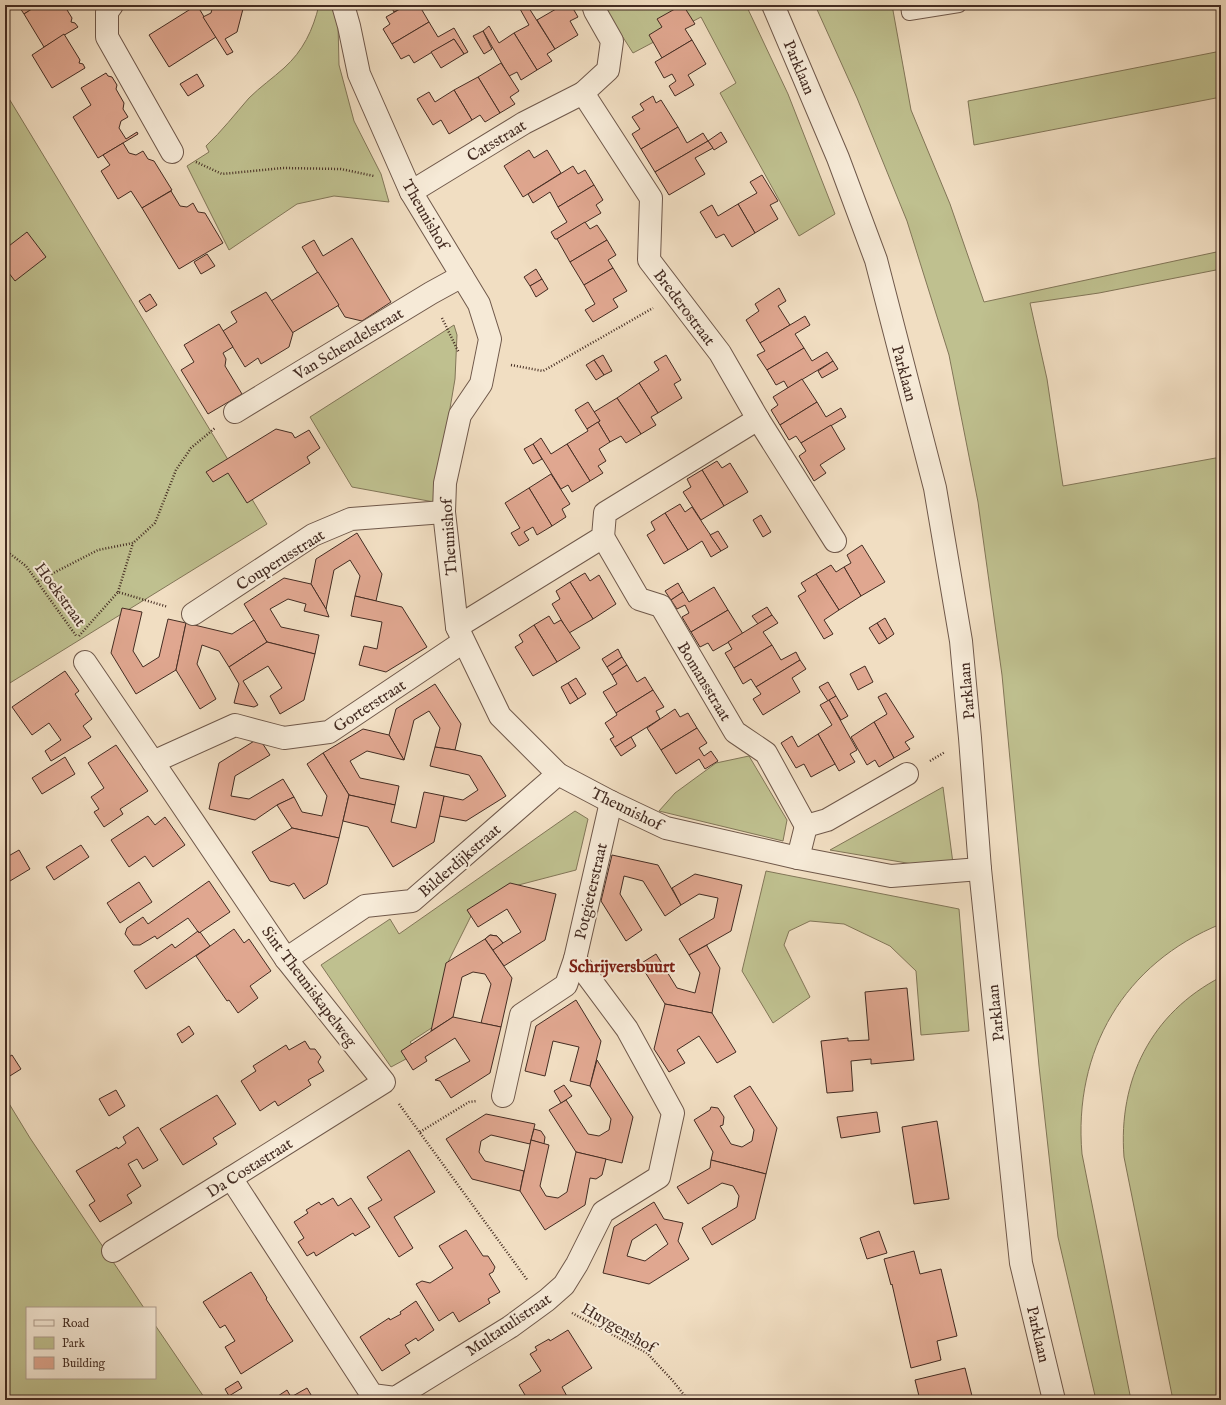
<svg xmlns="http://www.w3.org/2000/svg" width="1226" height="1405" font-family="'IM FELL English',serif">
<rect width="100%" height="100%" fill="#f1dec2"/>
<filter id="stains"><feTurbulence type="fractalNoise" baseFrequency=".005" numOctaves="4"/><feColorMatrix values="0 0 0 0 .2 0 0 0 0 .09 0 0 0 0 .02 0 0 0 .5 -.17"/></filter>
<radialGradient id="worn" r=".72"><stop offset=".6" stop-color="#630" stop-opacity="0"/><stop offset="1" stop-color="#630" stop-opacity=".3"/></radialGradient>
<g fill="#bfc08f" stroke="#827658">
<path d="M319,5h12l7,19 1,41 15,56 27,53 8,28 -55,-6 -37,8 -68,46 -42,-84 22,-14 -3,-6c16,-15 29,-32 43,-48 11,-11 24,-20 35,-30 19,-17 29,-38 35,-63z"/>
<path d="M611,5h135l42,89 47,120 -36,22 -79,-143 16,-10 -35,-66 -68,36 -28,-44z"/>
<path d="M815,5h77l19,105 39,94 34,98 237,-51v18l-122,24 -69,10 17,76 16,107 158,-29v467c-97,39 -148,127 -139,230l49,246h-35l-38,-163 -19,-171 -37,-391 -24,-173 -29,-147 -42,-134 -50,-123z"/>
<path d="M1221,51v46l-247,48 -6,-44z"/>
<path d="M5,92l262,432 -262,162z"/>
<path d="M454,325l3,10 -2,44 -21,123 -82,-15 -42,-70z"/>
<path d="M749,756l38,64 -4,21 -124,-30 16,-18 41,-30z"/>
<path d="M943,787l11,84 -124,-21z"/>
<path d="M575,811l13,8 -12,51 -69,18 -34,24 -24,48 -16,67 -23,15 9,10 -28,15 -70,-102 69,-46 9,15z"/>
<path d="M766,871l193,38 10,122 -48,4 -5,-64 -26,-25 -46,-22 -34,-3 -21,10 -5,14 26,52 -37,26 -31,-52z"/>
<path d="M1221,977v423h-48l-49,-243c-6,-77 27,-144 97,-180z"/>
<path d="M5,1097l25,41 114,170h-117v70h128v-53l51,75h-201z"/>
</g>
<g fill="#e0a790" stroke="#442c22" fill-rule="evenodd">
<path d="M18,5h20l-14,9z"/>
<path d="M38,5h26l8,13 -1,4 4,1 3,4 -34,20 -20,-33z"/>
<path d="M197,5l19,32 -47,30 -20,-32z"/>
<path d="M213,5h31l-7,27 -12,7 8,13 -6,3 -24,-38 8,-4z"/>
<path d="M390,5h17l-13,7z"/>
<path d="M407,5h12l10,17 -37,22 -9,-15 7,-5 -4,-7z"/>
<path d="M527,5l28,44 -8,5 5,7 -15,9 -23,-37 15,-8 -9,-16z"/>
<path d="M554,5h17l7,12 -8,4 8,14 -23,14 -18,-29 19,-11z"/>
<path d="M682,5h1l12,19 -10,5 7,11 -30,18 -13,-23 13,-8 -5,-8z"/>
<path d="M429,22l9,15 16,-9 14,24 -4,2 -10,-15 -40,24 -5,-8 -8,4 -9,-15z"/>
<path d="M489,26l10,17 15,-10 23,37 -16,10 -4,-8 -8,4 -26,-45z"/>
<path d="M483,31l9,18 -8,5 -11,-18z"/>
<path d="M64,34l16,26 -1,3 4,1 2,4 -33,20 -20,-33z"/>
<path d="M454,39l10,15 -23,14 -10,-16z"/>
<path d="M692,40l14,24 -18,11 6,10 -19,11 -6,-10 7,-5 -4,-7 -8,4 -9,-16z"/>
<path d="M501,63l18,28 -9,6 5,7 -15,9 -22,-36z"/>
<path d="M106,73l2,3 4,1 5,8 -1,4 8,14 -1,6 5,8 -7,4 -2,7 7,11 11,-7 1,2 -40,24 -25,-41 18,-12 -10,-17z"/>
<path d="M197,74l7,12 -16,10 -8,-12z"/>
<path d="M478,77l22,36 -15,9 -5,-7 -8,5 -18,-30z"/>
<path d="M454,90l18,30 -23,14 -8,-14 -8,5 -16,-26 12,-7 6,10z"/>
<path d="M653,96l3,7 5,-3 17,27 -37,22 -9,-15 8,-5 -8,-12 12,-7 -4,-6z"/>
<path d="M678,127l9,16 16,-10 5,8 -53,31 -14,-23z"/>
<path d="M721,132l6,10 -13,8 -6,-9z"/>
<path d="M708,141l5,7 -18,10 10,16 -36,21 -14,-23z"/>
<path d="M123,143l6,10 7,2 7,-4 5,8 6,2 18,29 -30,18 -11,-17 -13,8 -17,-28 9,-6 -7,-10z"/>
<path d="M529,150l5,8 13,-8 14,23 -38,24 -19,-31z"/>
<path d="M573,166l5,8 7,-4 9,15 -36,22 -8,-15 -17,11 -5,-9z"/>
<path d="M762,175l16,26 -8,4 8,14 -23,14 -17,-29 19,-11 -7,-11z"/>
<path d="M594,185l9,15 -7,5 5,8 -44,26h-2l-4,-7 16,-10 -9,-15z"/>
<path d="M171,191l9,15 7,1 6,-4 5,9 7,1 18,30 -44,26 -37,-61z"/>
<path d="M738,204l17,29 -23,14 -8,-13 -8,4 -16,-26 12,-7 6,11z"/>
<path d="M585,222l5,7 7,-4 10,15 -37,22 -13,-23z"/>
<path d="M27,232l19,25 -31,24 -10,-13v-19z"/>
<path d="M352,238l39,64 -29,19 -17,-4 -43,-70 12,-7 9,16z"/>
<path d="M607,240l9,15 -8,5 5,8 -29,17 -14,-23z"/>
<path d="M207,254l8,12 -14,8 -7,-12z"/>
<path d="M613,268l14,23 -14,8 5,8 -25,15 -8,-12 10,-6 -11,-19z"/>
<path d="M536,269l6,10 -12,7 -6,-9z"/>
<path d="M318,272l21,33 -47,28 -21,-32z"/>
<path d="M542,279l6,10 -12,8 -6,-11z"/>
<path d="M779,288l7,13 -8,5 12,19 -30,18 -14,-23 13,-9 -4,-7z"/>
<path d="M266,292l27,41 -4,14 -28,17 -3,-6 -13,9 -22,-36 14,-9 -6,-10z"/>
<path d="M150,294l7,11 -11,7 -7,-11z"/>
<path d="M805,316l5,9 -15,9 9,14 -37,22 -10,-15 8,-4 -5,-8z"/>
<path d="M219,324l14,23 -10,6 3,6 -1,7 17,28 -34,20 -27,-44 13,-8 -10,-17z"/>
<path d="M804,348l8,13 15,-9 6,9 -45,27 -4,-7 -8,4 -9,-15z"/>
<path d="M603,355l9,16 -8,4 -10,-15z"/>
<path d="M666,355l15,25 -7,4 8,14 -24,15 -19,-30 20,-13 -5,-8z"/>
<path d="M594,360l10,15 -8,5 -10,-15z"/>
<path d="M833,361l5,8 -16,9 -4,-7z"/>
<path d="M802,379l15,23 -37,23 -9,-15 7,-5 -5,-8z"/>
<path d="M639,383l19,30 -7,4 5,8 -15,9 -24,-36z"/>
<path d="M617,398l24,36 -15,9 -5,-7 -11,6 -12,-20 2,-1 -6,-9z"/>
<path d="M588,402l12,19 -13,8 -12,-19z"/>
<path d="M817,402l9,15 15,-9 5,9 -45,26 -5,-7 -7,4 -9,-15z"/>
<path d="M598,422l12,20 -11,7 7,12 -8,5 5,7 -13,8 -23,-37 21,-13 -1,-2z"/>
<path d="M831,425l14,24 -25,16 6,8 -12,8 -15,-25 7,-5 -5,-8z"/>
<path d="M276,429l16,4 3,5 14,-8 11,18 -13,9 3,6 -63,40 -19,-30 -15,9 -7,-10z"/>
<path d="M541,438l10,16 16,-10 23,37 -18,11 -4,-7 -7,4 -28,-45z"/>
<path d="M533,444l9,15 -9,5 -9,-15z"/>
<path d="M717,461l5,7 8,-5 18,29 -24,14 -22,-36z"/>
<path d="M702,470l22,36 -23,14 -18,-28 8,-5 -4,-8z"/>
<path d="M551,474l19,30 -8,5 4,8 -14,9 -23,-38z"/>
<path d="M529,488l23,38 -15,9 -4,-8 -9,5 5,8 -10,6 -8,-13 9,-5 -15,-25z"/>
<path d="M680,504l5,8 7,-5 29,44 -10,6 -9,-16 -14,9 -23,-37z"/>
<path d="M665,513l23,37 -24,14 -17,-29 8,-5 -4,-8z"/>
<path d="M761,515l10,17 -8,5 -10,-17z"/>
<path d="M718,531l10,16 -7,4 -11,-16z"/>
<path d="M357,533l25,41 -6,27 -21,-5 5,-20 -10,-16 -16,10 -8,39 -15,-25 5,-25z"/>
<path d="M862,545l23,37 -24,14 -17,-29 7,-4 -4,-8z"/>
<path d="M831,565l5,7 8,-5 17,29 -22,14 -23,-36z"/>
<path d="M585,573l5,8 9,-6 17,29 -23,15 -23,-37z"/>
<path d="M816,574l23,36 -15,10 9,14 -9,5 -26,-43 8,-5 -5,-8z"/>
<path d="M284,578l27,6 15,25 3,8 -25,-6 2,-7 -18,-5 -18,10 11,18 38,8 -4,19 -48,-12 -23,-38z"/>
<path d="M570,582l23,37 -24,14 -17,-29 8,-5 -4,-8z"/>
<path d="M678,583l5,9 -12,8 -6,-9z"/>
<path d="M714,587l14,23 -37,22 -9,-15 7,-4 -4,-8 -8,4 -6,-9 12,-8 6,10z"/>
<path d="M355,596l47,11 25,40 -41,25 -27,-7 5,-19 13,3 5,-27 -31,-6z"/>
<path d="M767,607l5,8 -14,9 -6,-8z"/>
<path d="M122,608l20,4 -9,39 10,16 16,-10 9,-38 18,4 -10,47 -40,24 -25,-41z"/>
<path d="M728,610l15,24 -30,17 -5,-8 -8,4 -9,-15z"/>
<path d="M772,615l6,8 -15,9 9,13 -38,23 -9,-15 7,-4 -4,-7z"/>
<path d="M549,616l5,8 7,-4 19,28 -23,14 -23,-37z"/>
<path d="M885,618l9,16 -7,5 -10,-16z"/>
<path d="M254,620l13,22 -38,25 -10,-16 -17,-6 -5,19 19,35 -16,10 -24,-39 10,-47 46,11z"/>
<path d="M877,623l10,16 -8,5 -10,-16z"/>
<path d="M534,625l23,37 -24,14 -18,-29 8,-5 -4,-7z"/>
<path d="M267,642l48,12 -11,46 -24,14 -10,-18 12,-8 -14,-22 -25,15 15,24 -4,2 -20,-4 5,-19 -10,-17z"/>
<path d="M772,645l9,15 15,-8 4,8 -44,27 -5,-8 -8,5 -9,-16z"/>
<path d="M618,649l4,8 -15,10 -5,-8z"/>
<path d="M622,657l5,8 -15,10 -5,-8z"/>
<path d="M800,660l6,9 -14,9 8,14 -37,23 -10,-16 8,-5 -5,-7z"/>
<path d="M627,665l10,17 8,-5 8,13 -37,23 -13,-21 14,-8 -5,-9z"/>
<path d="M865,666l8,16 -15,8 -8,-16z"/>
<path d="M65,671l14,20 -4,3 17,25 -9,7 8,11 -40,24 -6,-10 16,-11 -12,-17 -17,12 -20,-28z"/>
<path d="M576,678l10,16 -8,5 -10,-16z"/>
<path d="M828,682l8,14 -8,5 -9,-14z"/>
<path d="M568,683l10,16 -8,5 -9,-17z"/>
<path d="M435,684l26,40 -6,26 -20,-3 5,-19 -11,-17 -15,9 -10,40 -15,-25 7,-26z"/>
<path d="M653,690l11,17 -8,4 4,8 -45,28 -5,-8 4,-2 -9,-14 12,-8 -1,-2z"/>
<path d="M886,693l28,44 -9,5 5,7 -16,9 -20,-36 13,-8 -9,-17z"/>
<path d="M836,696l12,20 -7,4 -12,-20z"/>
<path d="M829,700l28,50 -7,4 5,8 -16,9 -21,-37 14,-9 -12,-20z"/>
<path d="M675,709l5,8 8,-4 9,15 -36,22 -14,-22z"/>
<path d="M874,722l20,36 -15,9 -4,-7 -8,5 -16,-28z"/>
<path d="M697,728l10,15 -8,5 5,8 7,-5 7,10 -13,8 -6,-10 -23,15 -15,-24z"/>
<path d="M363,729l26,6 15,25 -37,-9 -17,10 10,17 39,8 -4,19 -46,-10 -26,-42z"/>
<path d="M818,734l17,30 -24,13 -7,-13 -8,4 -15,-25 11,-7 6,11z"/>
<path d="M631,737l5,9 -15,10 -6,-9z"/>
<path d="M259,738l11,17 -35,21 -4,20 18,3 34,-20 11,18 -17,8 -22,15 -46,-11 10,-46z"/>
<path d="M116,745l32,46 -28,18 3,5 -19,13 -10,-15 5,-3 -8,-12 13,-9 -16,-25z"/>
<path d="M435,747l20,3 26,6 25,40 -40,25 -27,-5 5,-20 19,4 15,-10 -9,-15 -39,-9z"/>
<path d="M323,753l26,42 -10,43 -47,-10 -15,-23 17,-8 8,15 20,4 5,-20 -20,-32z"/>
<path d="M65,757l10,17 -33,20 -10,-16z"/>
<path d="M424,792l20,4 -10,46 -41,25 -25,-40 -25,-6 6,-26 46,10 -4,17 25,6z"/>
<path d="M148,816l7,9 10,-8 20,28 -32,22 -8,-11 -16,11 -18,-27z"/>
<path d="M292,828l47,10 -12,46 -23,15 -10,-16 -5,3 -19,-5 -18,-29z"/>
<path d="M81,845l8,12 -35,23 -8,-13z"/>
<path d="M19,850l11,19 -25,15v-26z"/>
<path d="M612,855l46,10 23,40 -16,11 -22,-35 -19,-5 -4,18 22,36 -16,11 -25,-40z"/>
<path d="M695,874l47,11 -11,46 -42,24 -10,-16 35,-21 4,-20 -19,-4 -18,11 -9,-17z"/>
<path d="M209,881l21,31 -31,21 -11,-15 -31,21 -2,-3 -15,9h-7l-8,-11 2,-6 16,-11 5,7z"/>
<path d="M139,882l13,20 -32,21 -13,-20z"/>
<path d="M510,883l46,11 -11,46 -41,26 -19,-27 5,-4 7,1 6,7 18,-11 -14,-23 -29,18 -11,-17z"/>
<path d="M234,929l10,14 5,-4 22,32 -21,15 8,12 -20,15 -9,-13 -2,1 -31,-45z"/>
<path d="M198,931l1,2 1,-1 10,14 -64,43 -12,-18 38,-27 3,4z"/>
<path d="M490,935l7,1 6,7 -10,7 -8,-11z"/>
<path d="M485,939l27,39 -11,49 -20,-4 10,-39 -6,-10 -12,-2 -11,5 -9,40 -22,14 15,-68z"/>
<path d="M707,946l13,22 -8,45 -47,-9 -25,-40 16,-10 21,34 18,5 5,-20 -11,-18 18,-10z"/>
<path d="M907,988l7,72 -43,4v-5l-20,2 2,30 -26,2 -6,-52 27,-3v3l21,-1 -4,-48z"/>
<path d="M576,1000l25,41 -11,45 -20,-5 9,-34 -26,-6 -8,35 -20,-5 11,-45z"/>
<path d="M665,1004l47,9 24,39 -19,11 -18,-27 -22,14 8,13 -16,9 -15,-23z"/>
<path d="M453,1017l48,10 -11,46 -39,25 -11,-17 -5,-1 35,-19 -15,-23 -30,19 2,4 -14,9 -12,-19z"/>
<path d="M189,1026l5,8 -12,9 -5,-9z"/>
<path d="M305,1041l5,8h5l6,8 -3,5 6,9 -16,9 3,5 -33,21 -3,-5 -15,10 -19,-30 15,-10 -3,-5 33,-21 3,5z"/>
<path d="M12,1055l9,14 -16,10v-20z"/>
<path d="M597,1060l36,57 -11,46 -46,-11 -27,-42 17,-10 22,34 11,2 10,-6 2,-11 -21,-33z"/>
<path d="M564,1085l8,11 -11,7 -7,-12z"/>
<path d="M750,1086l27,42 -11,46 -55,-14 2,-8 -19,-32 16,-10 1,-3 7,1 6,9 -1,8 -3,1 11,18 11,3 10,-6 2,-11 -20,-34z"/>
<path d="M116,1090l9,16 -16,10 -10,-17z"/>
<path d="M217,1095l19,29 -23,14 4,6 -34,21 -23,-36z"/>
<path d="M877,1112l3,20 -39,6 -4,-21z"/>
<path d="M486,1114l49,10 -5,20 -39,-9 -10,6 -2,11 6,9 39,10 -4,20 -48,-12 -26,-40z"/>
<path d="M937,1121l12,78 -35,5 -12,-77z"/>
<path d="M138,1127l20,33 -15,9 -6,-10 -9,5 13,22 -14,9 5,8 -32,19 -11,-17 6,-4 -19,-30 41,-24 1,2 8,-6 -3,-6z"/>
<path d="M534,1129l7,2 4,6 -1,7 -13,-4z"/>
<path d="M531,1140l18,5 -9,41 6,10 12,2 9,-6 9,-40 30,7 -4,16 -6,4 -6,-1 -5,27 -40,25 -25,-39z"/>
<path d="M409,1150l26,42 -41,25 19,31 -14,9 -31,-49 14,-8 -15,-23z"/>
<path d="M711,1160l55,14 -11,45 -43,26 -10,-17 35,-21 2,-11 -6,-10 -11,-3 -34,21 -11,-17 33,-19z"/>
<path d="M333,1198l5,8 13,-8 19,29 -15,9 -2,-3 -37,23 -2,-4 -7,4 -9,-14 6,-4 -10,-16 14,-9 -2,-3 13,-8 2,3z"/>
<path d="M654,1202l10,17 19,4 -5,18 11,18 -40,25 -46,-11 11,-46zM656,1224l12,20 -23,17 -18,-5 5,-16z"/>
<path d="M466,1230l17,26h5l7,11 -2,5 -4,2 11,18 -12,7 2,4 -31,19 -6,-10 -14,9 -23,-37 6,-3 8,2 23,-15 -14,-22z"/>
<path d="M879,1231l8,22 -20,6 -7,-21z"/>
<path d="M914,1251l6,23 21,-5 16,67 -20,5 4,19 -30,8 -19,-84 -1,1 -7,-26z"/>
<path d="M251,1272l16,26 -1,1 27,42 -52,33 -16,-27 10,-6 -10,-16 -5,3 -17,-26z"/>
<path d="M416,1301l18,29 -16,11 -2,-3 -11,7 5,8 -28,18 -22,-34 29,-19 1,2 11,-6 -1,-2z"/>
<path d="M568,1330l24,38 -30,19 7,13h-41l-9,-15 22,-14 -11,-17 7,-4 -2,-3 14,-8 1,2z"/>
<path d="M965,1368l8,32h-53l-5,-20z"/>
<path d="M238,1381l4,7 -13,8 -4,-7z"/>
<path d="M307,1388l7,12h-38l-1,-2 12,-8 4,7z"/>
</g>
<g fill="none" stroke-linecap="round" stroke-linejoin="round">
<g stroke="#6f584a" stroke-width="16">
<path id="service" d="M908,5l1,8 50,-8"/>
</g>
<g stroke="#6f584a" stroke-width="24">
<g id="minor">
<path d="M112,5l-5,7v25l65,115"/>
<path d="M343,5l6,21 10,48 52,118 68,112 11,35 -9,45 -21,31 -15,68 -1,29 13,115 43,89 58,58 53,28 55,26 132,30 93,18 89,-7"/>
<path d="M593,5l2,6 17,30 -4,29 -25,23 68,105 -2,62 71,93 38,66 77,122"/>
<path d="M411,192l113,-69 59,-30"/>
<path d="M235,412l196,-119 31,-17"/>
<path d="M603,537l36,62 22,7 74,126 31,21 40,73"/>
<path d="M193,614l120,-79 38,-16 93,-7"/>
<path d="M457,627l146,-90 2,-24 153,-94"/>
<path d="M85,662l68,100 133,197 98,123 -153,96 -118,73"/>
<path d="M153,762l82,-37 49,13 45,-6 134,-90"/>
<path d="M798,858l8,-32 21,-6 80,-46"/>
<path d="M286,959l79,-53 47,-5 146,-127"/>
<path d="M503,1096l18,-81 45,-30 9,-26 36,-157"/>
<path d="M231,1178l141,217 23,3 115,-71 37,-27 17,-15 13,-21 26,-52 56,-35 14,-64 -46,-84 -52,-70"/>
</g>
</g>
<g stroke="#6f584a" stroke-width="24">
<path id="tertiary" d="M773,5l65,153 38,102 59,228 26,153 9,97 10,131 41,394 33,137"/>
</g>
<g stroke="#442c22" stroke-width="2.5" stroke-dasharray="1 2" stroke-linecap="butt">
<path d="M196,162l26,12 61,-6 58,1 33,7"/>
<path d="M442,318l17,35"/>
<path d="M511,365l32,6 110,-63"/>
<path d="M5,550l21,16 51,71"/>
<path d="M38,581l60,-31 35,-7 22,-20 21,-53 15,-22 24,-20"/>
<path d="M118,592l15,-49"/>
<path d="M79,636l39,-44 50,15"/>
<path d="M930,761l15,-9"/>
<path d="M399,1104l129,177"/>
<path d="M420,1132l49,-30 8,-1"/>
<path d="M572,1313l75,40 26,28 15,19"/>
</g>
<use href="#service" stroke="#f6ead7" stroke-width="14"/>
<use href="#minor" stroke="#f6ead7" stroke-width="22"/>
<use href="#tertiary" stroke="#f6ead7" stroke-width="22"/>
</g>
<g text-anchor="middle" stroke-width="4" stroke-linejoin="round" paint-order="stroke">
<g font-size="16" fill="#442c22" stroke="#f6ead7">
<text transform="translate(800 67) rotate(67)" y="6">Parklaan</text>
<text transform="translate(496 140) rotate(-31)" y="6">Catsstraat</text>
<text transform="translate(426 214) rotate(60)" y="6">Theunishof</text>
<text transform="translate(685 307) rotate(53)" y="6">Brederostraat</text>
<text transform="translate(348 343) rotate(-31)" y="6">Van Schendelstraat</text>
<text transform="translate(905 373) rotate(75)" y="6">Parklaan</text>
<text transform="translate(448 537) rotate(-94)" y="6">Theunishof</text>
<text transform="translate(280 559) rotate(-32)" y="6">Couperusstraat</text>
<text transform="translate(61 594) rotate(54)" y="6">Hoekstraat</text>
<text transform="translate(705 681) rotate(59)" y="6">Bomansstraat</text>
<text transform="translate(966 691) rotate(-95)" y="6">Parklaan</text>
<text transform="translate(369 705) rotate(-33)" y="6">Gorterstraat</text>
<text transform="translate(627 808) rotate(26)" y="6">Theunishof</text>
<text transform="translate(459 860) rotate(-41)" y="6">Bilderdijkstraat</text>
<text transform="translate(590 891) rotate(-77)" y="6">Potgieterstraat</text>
<text transform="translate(310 986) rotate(53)" y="6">Sint Theuniskapelweg</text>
<text transform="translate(995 1013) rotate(-96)" y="6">Parklaan</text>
<text transform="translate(249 1167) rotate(-32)" y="6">Da Costastraat</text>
<text transform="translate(508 1324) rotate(-34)" y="6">Multatulistraat</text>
<text transform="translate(619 1327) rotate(30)" y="6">Huygenshof</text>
<text transform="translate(1039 1334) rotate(77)" y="6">Parklaan</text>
</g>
<g font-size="17" font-weight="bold" fill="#7a1f14" stroke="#f6ead7">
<text x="622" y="972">Schrijversbuurt</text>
</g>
</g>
<rect width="1226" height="1405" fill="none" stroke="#f1dec2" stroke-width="20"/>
<rect x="6" y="6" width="1214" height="1393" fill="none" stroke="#442c22" stroke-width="2"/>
<rect x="10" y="10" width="1206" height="1385" fill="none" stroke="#442c22"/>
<rect x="26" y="1307" width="130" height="72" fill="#f6ead7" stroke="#af9e8f"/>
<rect x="34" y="1320" width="20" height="6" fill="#f6ead7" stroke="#af9e8f"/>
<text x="62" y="1327" font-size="12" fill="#442c22">Road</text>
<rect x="34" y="1337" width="20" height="12" fill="#bfc08f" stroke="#af9e8f"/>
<text x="62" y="1347" font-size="12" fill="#442c22">Park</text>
<rect x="34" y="1357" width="20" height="12" fill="#e0a790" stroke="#af9e8f"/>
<text x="62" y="1367" font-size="12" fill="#442c22">Building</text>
<rect width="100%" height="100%" filter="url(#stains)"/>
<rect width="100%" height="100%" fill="url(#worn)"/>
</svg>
